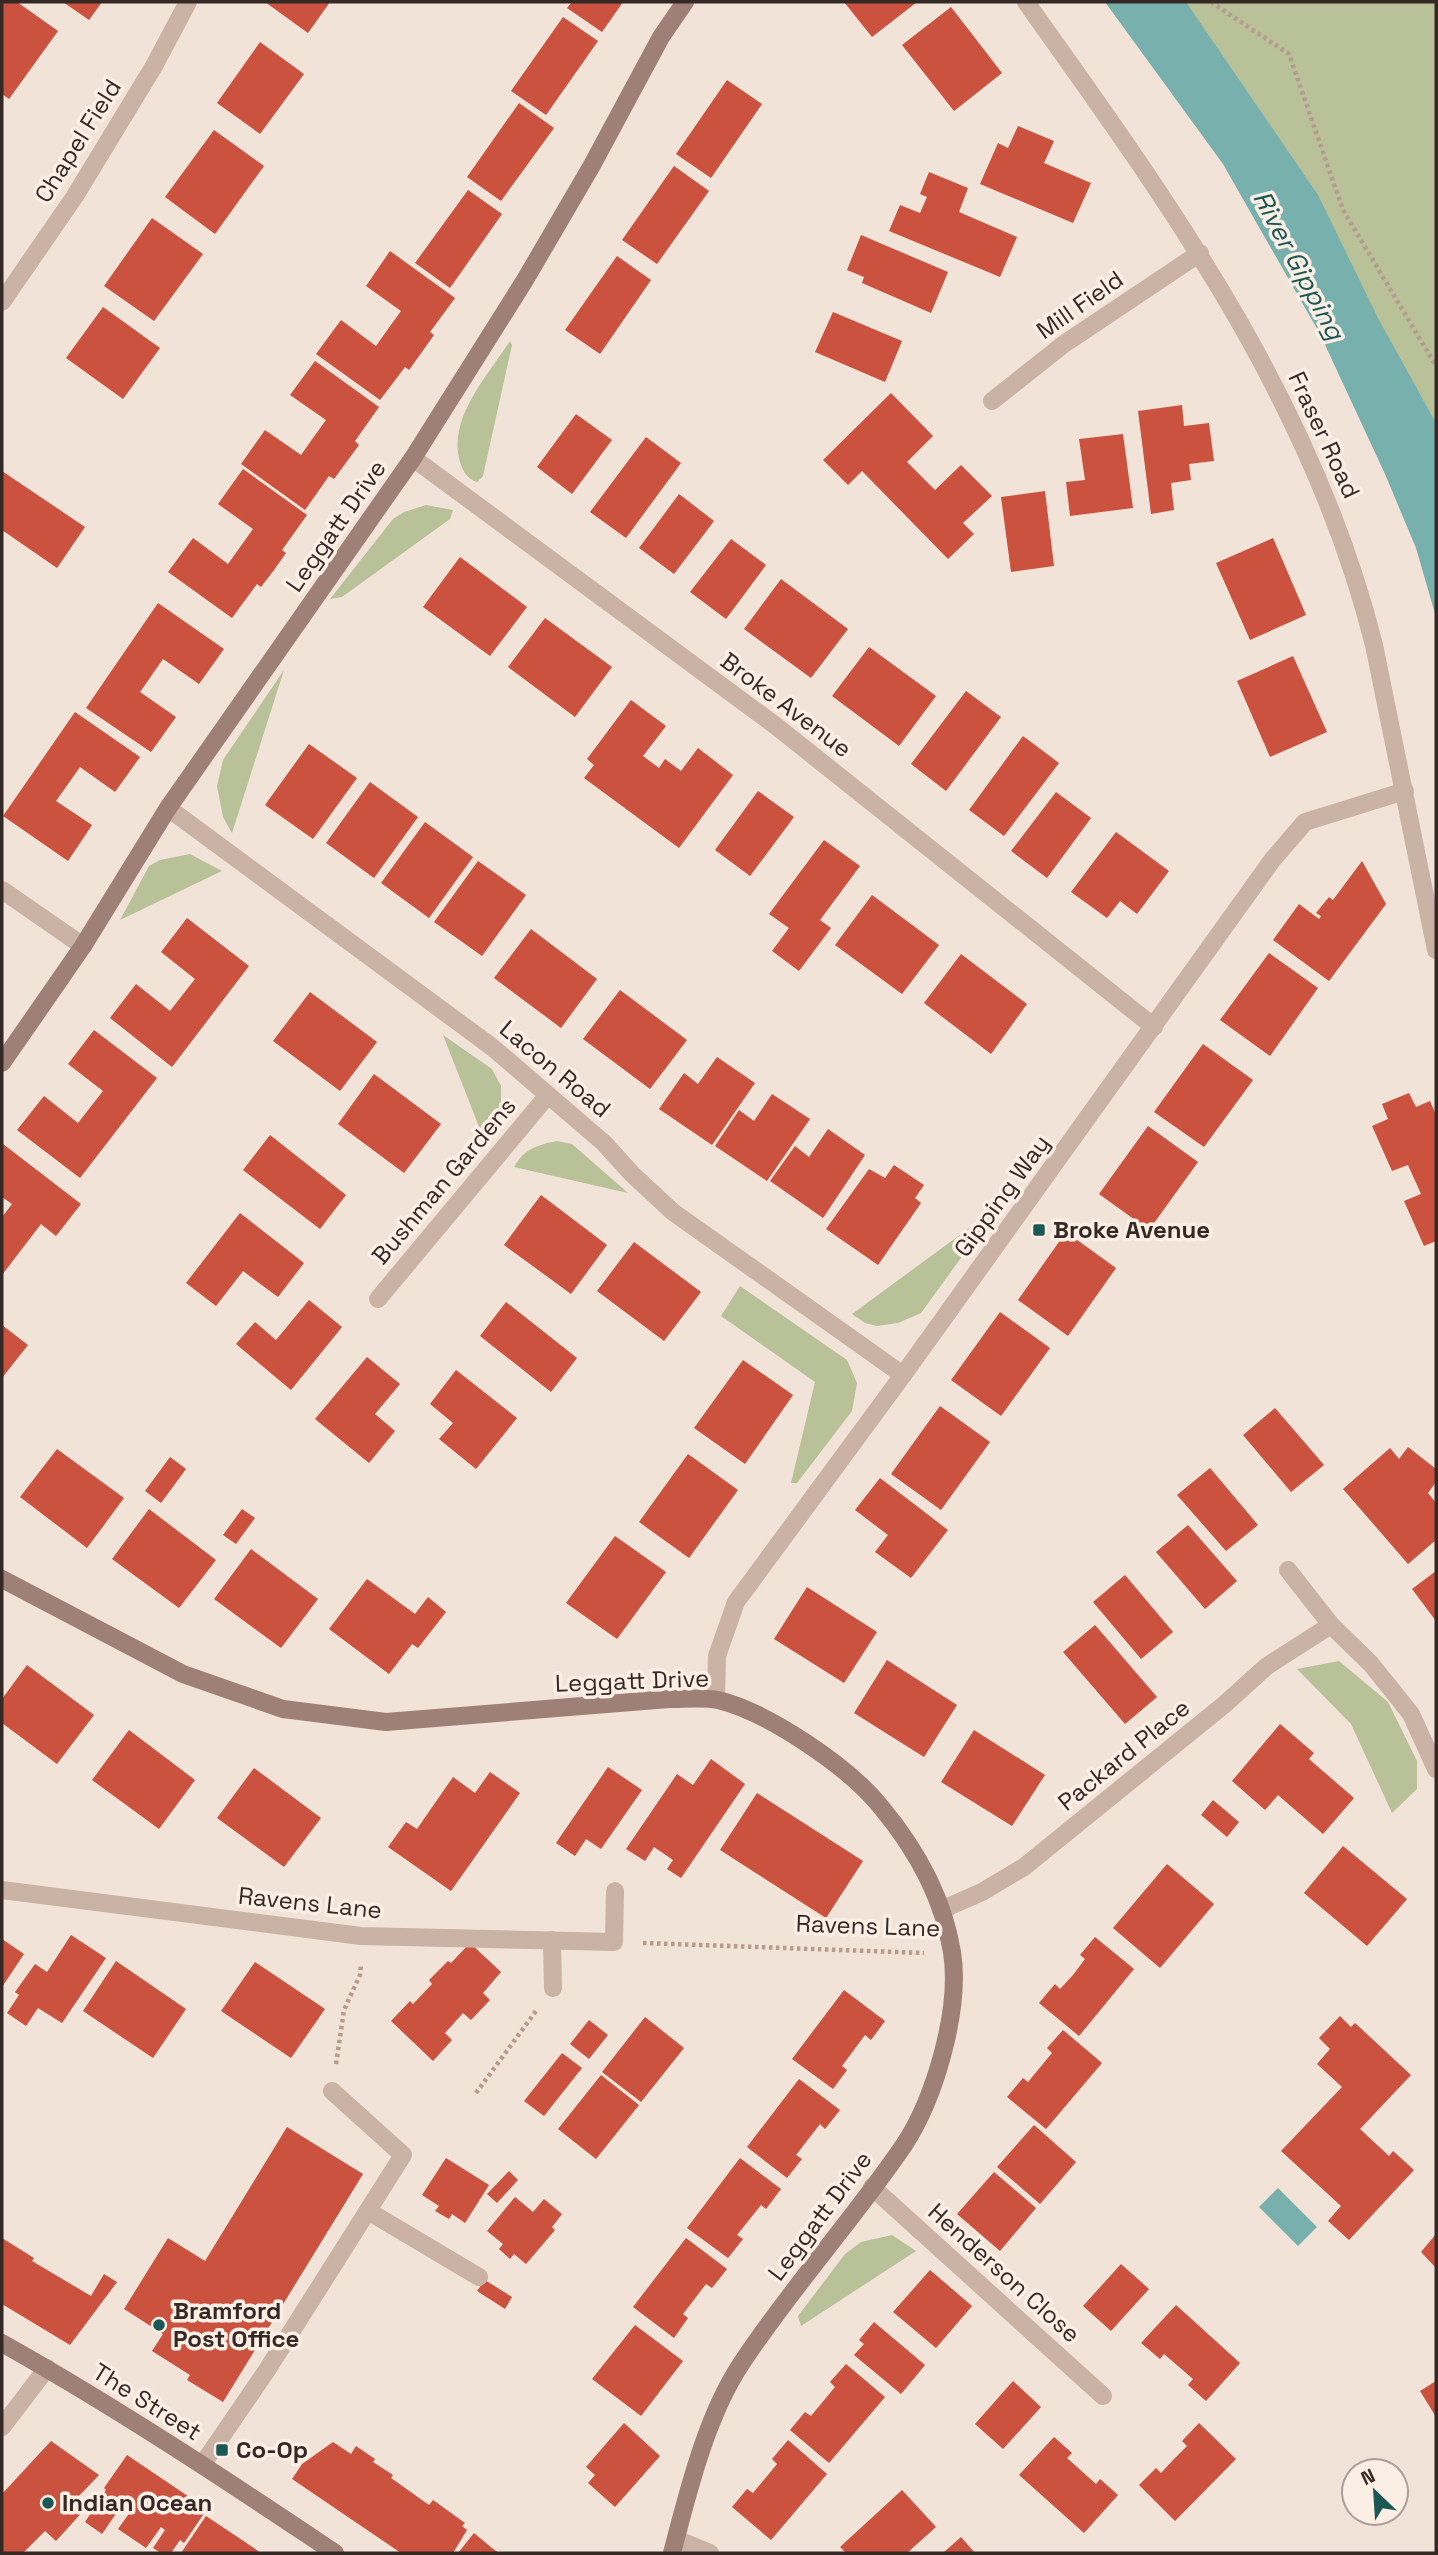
<svg xmlns="http://www.w3.org/2000/svg" width="1438" height="2555" font-family="'Space Grotesk',sans-serif">
<rect width="100%" height="100%" fill="#f2e3d9"/>
<g fill="#b8c198">
<path d="M1140,2h296v506z"/>
<path d="M510,341l2,4 -29,131 -6,6c-9,-3 -14,-10 -17,-20 -13,-43 28,-87 50,-121z"/>
<path d="M426,505l27,5 -3,9 -108,78 -12,2 63,-80 11,-7z"/>
<path d="M284,670l-52,163 -9,-16 -6,-31 6,-26z"/>
<path d="M190,854l32,17 -102,49 29,-54 11,-6z"/>
<path d="M443,1035l49,34 9,17v40l-14,21z"/>
<path d="M557,1141l15,3 56,49 -114,-26c10,-18 23,-22 43,-26z"/>
<path d="M998,1207l-77,106 -23,10 -21,3 -12,-3 -13,-9z"/>
<path d="M740,1286l107,74 10,23 -5,28 -55,72h-6l24,-101 -94,-66z"/>
<path d="M1339,1661l49,41 29,59v28l-25,24 -41,-89 -54,-55z"/>
<path d="M892,2235l24,16 -115,75 -3,-10 47,-62 16,-12z"/>
</g>
<g fill="#77b0ac">
<path d="M1105,2h81l132,193 61,125 57,103v194l-20,-69 -31,-74 -65,-140 -97,-170z"/>
<path d="M1278,2188l39,39 -19,19 -39,-39z"/>
</g>
<g fill="#ca523f">
<path d="M3,2h14l41,29 -49,68 -7,-5z"/>
<path d="M63,2h39l-13,18z"/>
<path d="M265,2h65l-22,31z"/>
<path d="M572,2h51l-21,30 -35,-24z"/>
<path d="M844,2h73l-45,35z"/>
<path d="M951,7l51,66 -48,38 -52,-66z"/>
<path d="M563,17l35,24 -52,74 -35,-24z"/>
<path d="M260,42l44,32 -44,60 -43,-31z"/>
<path d="M727,80l35,24 -51,74 -35,-24z"/>
<path d="M519,103l35,25 -53,73 -34,-24z"/>
<path d="M1018,126l36,15 -10,22 47,20 -18,40 -93,-39 18,-41 10,5z"/>
<path d="M214,130l50,36 -49,68 -50,-37z"/>
<path d="M674,166l35,25 -52,73 -35,-24z"/>
<path d="M929,172l39,16 -9,24 58,25 -17,40 -111,-46 11,-26 20,8 7,-16 -7,-3z"/>
<path d="M468,190l34,24 -52,74 -35,-25z"/>
<path d="M152,218l51,36 -49,67 -50,-35z"/>
<path d="M861,235l87,37 -17,41 -69,-30 2,-6 -17,-7z"/>
<path d="M390,251l65,47 -25,34 4,3 -25,35 -4,-3 -25,33 -64,-46 25,-34 35,26 12,-17 13,-18 -35,-25z"/>
<path d="M617,256l34,24 -51,74 -35,-24z"/>
<path d="M103,307l57,41 -37,51 -57,-41z"/>
<path d="M833,312l69,29 -17,41 -70,-30z"/>
<path d="M315,361l64,46 -24,34 4,4 -25,34 -5,-3 -24,34 -64,-46 24,-34 36,25 12,-17 13,-18 -36,-25z"/>
<path d="M891,393l42,43 -26,26 28,28 26,-25 31,31 -29,27 11,11 -26,25 -86,-88 -14,14 -25,-25z"/>
<path d="M1182,405l2,21 25,-3 5,38 -25,3 2,16 -20,3 3,27 -23,4 -13,-103z"/>
<path d="M576,414l36,26 -40,54 -35,-27z"/>
<path d="M1123,434l10,74 -63,8 -4,-34 19,-2 -6,-41z"/>
<path d="M646,437l35,26 -55,75 -36,-26z"/>
<path d="M243,469l64,46 -25,35 4,3 -12,17 -13,17 -4,-3 -25,34 -64,-46 25,-34 35,26 25,-35 -35,-25z"/>
<path d="M2,471l83,56 -28,41 -55,-38z"/>
<path d="M1045,491l9,75 -43,6 -10,-75z"/>
<path d="M679,494l35,27 -40,53 -35,-26z"/>
<path d="M1273,538l33,77 -56,25 -34,-77z"/>
<path d="M731,539l35,26 -40,54 -36,-27z"/>
<path d="M460,557l67,50 -37,49 -67,-49z"/>
<path d="M781,579l67,50 -37,49 -67,-49z"/>
<path d="M158,603l66,46 -25,35 -36,-25 -23,33 36,25 -25,35 -65,-44z"/>
<path d="M545,618l67,49 -37,50 -67,-50z"/>
<path d="M869,647l67,49 -37,50 -67,-50z"/>
<path d="M1293,656l34,76 -57,25 -33,-76z"/>
<path d="M966,691l35,26 -55,74 -35,-27z"/>
<path d="M631,700l35,26 -23,30 16,12 6,-9 16,12 17,-23 35,27 -54,73 -95,-70 10,-13 -7,-6z"/>
<path d="M75,712l65,45 -25,35 -35,-25 -24,34 36,24 -24,36 -65,-45z"/>
<path d="M1023,736l36,27 -55,73 -35,-26z"/>
<path d="M309,744l48,34 -44,61 -48,-34z"/>
<path d="M370,782l48,35 -44,61 -48,-35z"/>
<path d="M758,791l36,26 -44,59 -35,-26z"/>
<path d="M1056,792l35,26 -44,60 -36,-27z"/>
<path d="M425,822l48,35 -44,61 -48,-35z"/>
<path d="M1116,832l53,39 -32,43 -17,-13 -13,17 -36,-26z"/>
<path d="M824,840l36,26 -40,54 11,8 -32,43 -27,-20 17,-23 -20,-14z"/>
<path d="M478,861l48,34 -44,61 -48,-34z"/>
<path d="M1362,861l24,43 -57,77 -56,-41 26,-36 20,15 2,-3 -5,-3 13,-16 4,3z"/>
<path d="M872,895l67,50 -37,49 -67,-49z"/>
<path d="M187,918l62,48 -77,101 -62,-49 26,-34 34,27 25,-32 -34,-27z"/>
<path d="M531,929l66,50 -36,49 -67,-50z"/>
<path d="M1269,953l49,35 -48,68 -50,-36z"/>
<path d="M961,954l66,50 -36,50 -67,-51z"/>
<path d="M620,990l67,50 -37,49 -67,-50z"/>
<path d="M310,992l67,50 -37,49 -67,-50z"/>
<path d="M94,1030l63,48 -77,100 -63,-48 27,-34 34,27 25,-32 -35,-27z"/>
<path d="M1203,1044l50,36 -49,67 -50,-35z"/>
<path d="M717,1057l38,26 -43,62 -53,-36 25,-36 14,11z"/>
<path d="M374,1074l67,50 -37,49 -66,-49z"/>
<path d="M1409,1093l7,14 14,-6 6,14v126l-12,5 -20,-45 17,-7 -13,-29 -16,6 -20,-45 16,-7 -6,-15z"/>
<path d="M772,1094l38,25 -43,62 -52,-35 24,-36 15,11z"/>
<path d="M1148,1126l50,36 -49,68 -50,-36z"/>
<path d="M828,1129l37,26 -42,63 -53,-37 25,-35 14,11z"/>
<path d="M270,1135l76,60 -26,34 -77,-59z"/>
<path d="M3,1144l78,60 -25,32 -15,-12 -39,51v-58l10,-13 -10,-7z"/>
<path d="M894,1165l30,20 -9,13 6,5 -43,62 -52,-36 43,-60 16,9z"/>
<path d="M541,1195l66,50 -36,49 -67,-49z"/>
<path d="M240,1213l64,50 -26,34 -35,-26 -27,35 -30,-23z"/>
<path d="M1066,1232l50,36 -48,68 -50,-36z"/>
<path d="M634,1242l67,50 -37,49 -67,-50z"/>
<path d="M309,1300l33,27 -51,63 -55,-46 19,-22 21,18z"/>
<path d="M506,1302l71,56 -26,34 -71,-56z"/>
<path d="M1000,1312l50,36 -49,68 -50,-36z"/>
<path d="M2,1325l26,20 -26,33z"/>
<path d="M367,1357l33,27 -25,30 20,17 -26,32 -54,-44z"/>
<path d="M743,1360l50,35 -48,69 -51,-36z"/>
<path d="M456,1370l61,48 -41,51 -37,-30 14,-16 -23,-19z"/>
<path d="M940,1406l50,36 -49,68 -50,-36z"/>
<path d="M1275,1408l49,57 -33,27 -48,-57z"/>
<path d="M1408,1447l28,22v13l-8,11 8,10v37l-28,24 -65,-75 47,-41 9,11z"/>
<path d="M57,1449l67,49 -37,50 -67,-51z"/>
<path d="M688,1454l50,36 -49,68 -50,-36z"/>
<path d="M170,1457l16,12 -25,34 -16,-12z"/>
<path d="M1210,1468l48,57 -32,26 -49,-56z"/>
<path d="M880,1478l68,52 -37,48 -36,-26 13,-17 -33,-25z"/>
<path d="M149,1509l67,51 -37,48 -67,-49z"/>
<path d="M242,1509l13,9 -19,26 -13,-9z"/>
<path d="M1188,1525l49,56 -32,28 -49,-57z"/>
<path d="M615,1536l51,36 -49,67 -51,-36z"/>
<path d="M251,1549l67,50 -37,49 -67,-49z"/>
<path d="M1436,1571v50l-24,-32z"/>
<path d="M1125,1575l48,57 -32,27 -48,-57z"/>
<path d="M367,1579l48,35 13,-17 18,15 -28,36 -6,-4 -23,30 -60,-45z"/>
<path d="M807,1587l70,45 -33,51 -70,-44z"/>
<path d="M1095,1625l62,72 -32,27 -62,-72z"/>
<path d="M887,1660l70,45 -33,52 -70,-44z"/>
<path d="M27,1665l67,50 -37,49 -55,-41v-24z"/>
<path d="M1280,1724l34,29 -5,6 45,39 -31,36 -45,-39 -13,15 -33,-29z"/>
<path d="M129,1730l66,50 -36,49 -67,-49z"/>
<path d="M974,1730l71,45 -33,51 -71,-44z"/>
<path d="M711,1759l34,25 -64,94 -14,-9 6,-9 -19,-13 -9,14 -19,-12 51,-75 16,11z"/>
<path d="M608,1767l34,23 -41,59 -15,-10 -11,17 -19,-13z"/>
<path d="M254,1768l67,50 -37,49 -67,-49z"/>
<path d="M490,1772l30,21 -69,98 -63,-44 18,-25 11,7 36,-52 22,16z"/>
<path d="M757,1793l106,68 -37,57 -106,-68z"/>
<path d="M1213,1800l26,22 -12,15 -26,-22z"/>
<path d="M1343,1846l64,53 -40,47 -63,-53z"/>
<path d="M1167,1864l47,40 -54,64 -47,-40z"/>
<path d="M71,1935l35,23 -44,65 -24,-15 -12,18 -19,-13 12,-18 -4,-3 20,-28 12,8z"/>
<path d="M1095,1937l39,32 -55,67 -40,-33 16,-19 5,5 13,-14 12,-16 -5,-4z"/>
<path d="M2,1939l22,15 -22,33z"/>
<path d="M470,1943l31,29 -18,21 7,7 -19,20 -8,-7 -18,20 7,7 -19,21 -42,-40 19,-20 3,3 19,-20 -3,-4 19,-19 3,2z"/>
<path d="M116,1961l70,48 -33,49 -70,-47z"/>
<path d="M255,1962l70,47 -34,49 -70,-47z"/>
<path d="M844,1990l41,31 -14,19 -6,-5 -23,31 5,4 -14,19 -41,-30z"/>
<path d="M1340,2016l11,11 4,-4 56,52 -51,54 29,27 4,-5 21,19 -65,70 -21,-19 13,-15 -60,-55 61,-64 -25,-23 13,-15 -11,-11z"/>
<path d="M645,2017l39,31 -43,54 -39,-30z"/>
<path d="M589,2020l19,15 -19,24 -19,-15z"/>
<path d="M1063,2030l39,33 -56,66 -39,-32 16,-19 5,4 24,-29 -5,-5z"/>
<path d="M562,2053l20,15 -38,48 -20,-15z"/>
<path d="M601,2075l38,30 -43,54 -38,-30z"/>
<path d="M799,2079l41,31 -15,19 -5,-5 -24,31 6,4 -15,19 -40,-31z"/>
<path d="M1034,2125l42,37 -36,42 -43,-37z"/>
<path d="M287,2127l76,47 -140,228 -36,-22 3,-5 -38,-24 11,-17 -39,-25 44,-71 37,23z"/>
<path d="M446,2158l43,27 -24,38 -13,-9 -3,5 -14,-8 4,-5 -17,-11z"/>
<path d="M740,2158l41,31 -15,20 -5,-4 -24,30 6,4 -15,19 -41,-30z"/>
<path d="M509,2171l9,9 -21,23 -10,-9z"/>
<path d="M994,2172l42,36 -36,43 -43,-37z"/>
<path d="M515,2197l18,15 11,-13 18,15 -10,13 3,3 -29,34 -12,-10 -4,5 -11,-10 4,-5 -16,-13z"/>
<path d="M1436,2234v34l-15,-16z"/>
<path d="M2,2238l32,20 -2,3 59,35 13,-22 13,8 -47,63 -68,-41z"/>
<path d="M686,2238l41,31 -15,19 -6,-4 -23,30 5,4 -14,20 -41,-31z"/>
<path d="M1121,2264l28,25 -38,42 -28,-25z"/>
<path d="M930,2270l42,36 -36,42 -43,-36z"/>
<path d="M485,2280l27,17 -7,12 -28,-18z"/>
<path d="M1176,2305l64,58 -34,38 -18,-16 5,-6 -29,-25 -4,5 -19,-16z"/>
<path d="M874,2322l51,43 -24,29 -47,-39 10,-11 -5,-4z"/>
<path d="M635,2325l48,36 -42,55 -49,-37z"/>
<path d="M846,2364l39,33 -56,66 -39,-33 15,-18 6,4 24,-29 -5,-5z"/>
<path d="M1013,2381l28,26 -38,42 -28,-25z"/>
<path d="M1436,2381v36l-16,-26z"/>
<path d="M624,2423l36,33 -45,51 -27,-24 7,-8 -9,-8z"/>
<path d="M1199,2423l37,36 -61,62 -36,-36 17,-17 5,5 13,-14 13,-13 -5,-5z"/>
<path d="M1054,2437l18,16 -5,5 29,26 4,-5 18,16 -34,38 -65,-58z"/>
<path d="M788,2440l39,34 -56,66 -39,-33 15,-18 6,4 24,-29 -5,-5z"/>
<path d="M51,2441l48,34 -23,24 10,9 -30,33 -11,-10 -22,22h-21v-59z"/>
<path d="M333,2442l18,12 5,-8 19,13 -2,3 20,13 -2,3 38,27 4,-5 32,23 -3,3 5,4 -14,23h-52l-109,-74 10,-15z"/>
<path d="M127,2455l80,54 -23,34 -4,-3 -9,13h-10l-8,-5 12,-18 -4,-3 -15,21 -28,-19 15,-21 -9,-6 -22,32 -17,-12 21,-32 -2,-2z"/>
<path d="M902,2490l34,37 -29,26h-61l-6,-6z"/>
<path d="M206,2516l39,26 16,11h-80z"/>
<path d="M474,2533l18,15 7,5h-41z"/>
<path d="M961,2537l14,16h-32z"/>
</g>
<g fill="none" stroke-linecap="round" stroke-linejoin="round">
<g stroke="#b69b8f" stroke-width="4.5" stroke-dasharray="3.5 3.5" stroke-linecap="butt">
<path d="M1211,2l78,52 54,156 93,156"/>
<path d="M643,1943l281,10"/>
<path d="M336,2064l8,-54 16,-35 1,-10"/>
<path d="M476,2093l60,-82"/>
</g>
<g stroke="#cab2a4" stroke-width="18">
<path d="M552,1940l1,48"/>
<path d="M368,2211l111,66"/>
<path d="M202,2465l65,-95 136,-215 -71,-64"/>
<path d="M676,2539l34,14"/>
</g>
<g stroke="#cab2a4" stroke-width="18">
<path d="M1026,2c144,202 287,399 348,643l62,305"/>
<path d="M2,302l73,-106 79,-130 34,-64"/>
<path d="M992,401l72,-57 136,-91"/>
<path d="M413,458l363,268 378,301"/>
<path d="M168,808l324,239 112,96 28,31 41,38 230,163"/>
<path d="M2,890l81,56"/>
<path d="M378,1299l170,-204"/>
<path d="M1288,1570l43,55"/>
<path d="M716,1699l1,-43 19,-54 167,-227 370,-516 32,-37 100,-31"/>
<path d="M2,1890l359,46 253,6 1,-51"/>
<path d="M941,1910l41,-18 42,-25 201,-163 42,-38 64,-41 40,39 40,50 25,55"/>
<path d="M872,2187l231,209"/>
<path d="M2,2427l45,-59"/>
</g>
<g stroke="#9e8076" stroke-width="18">
<path d="M2,1063l81,-117 85,-138 245,-350 112,-178 66,-113 70,-130 24,-35"/>
<path d="M2,1579l181,95 100,35 103,13 283,-23c16,0 34,-2 49,1 50,12 131,67 163,107 35,42 62,90 71,145 9,57 -17,146 -48,193 -51,75 -113,143 -163,219 -35,53 -53,128 -69,189"/>
<path d="M2,2343c114,64 224,137 333,210"/>
</g>
</g>
<g fill="#1b5855" stroke="#faeee5" stroke-width="2.5">
<rect x="1032" y="1223" width="14" height="14" rx="3.5"/>
<circle cx="159" cy="2325" r="7"/>
<rect x="215" y="2443" width="14" height="14" rx="3.5"/>
<circle cx="48" cy="2503" r="7"/>
</g>
<g text-anchor="middle" stroke-width="7" stroke-linejoin="round" paint-order="stroke">
<g font-size="24" fill="#352926" stroke="#faeee5">
<text transform="translate(78 141) rotate(-58)" y="8">Chapel Field</text>
<text transform="translate(1080 305) rotate(-35)" y="8">Mill Field</text>
<text transform="translate(1324 435) rotate(65)" y="8">Fraser Road</text>
<text transform="translate(336 526) rotate(-55)" y="8">Leggatt Drive</text>
<text transform="translate(786 705) rotate(37)" y="8">Broke Avenue</text>
<text transform="translate(555 1069) rotate(40)" y="8">Lacon Road</text>
<text transform="translate(444 1181) rotate(-50)" y="8">Bushman Gardens</text>
<text transform="translate(1002 1196) rotate(-54)" y="8">Gipping Way</text>
<text transform="translate(632 1681) rotate(-2)" y="8">Leggatt Drive</text>
<text transform="translate(1124 1755) rotate(-39)" y="8">Packard Place</text>
<text transform="translate(310 1903) rotate(6)" y="8">Ravens Lane</text>
<text transform="translate(868 1926) rotate(2)" y="8">Ravens Lane</text>
<text transform="translate(820 2216) rotate(-53)" y="8">Leggatt Drive</text>
<text transform="translate(1004 2273) rotate(42)" y="8">Henderson Close</text>
<text transform="translate(147 2402) rotate(32)" y="8">The Street</text>
</g>
<g font-size="24" font-weight="bold" fill="#352926" stroke="#faeee5" text-anchor="start">
<text x="1053" y="1238">Broke Avenue</text>
<text x="173" y="2319">Bramford<tspan x="173" dy="28">Post Office</tspan></text>
<text x="236" y="2458">Co-Op</text>
<text x="62" y="2511">Indian Ocean</text>
</g>
<g font-size="26" font-style="italic" fill="#1b5855" stroke="#faeee5">
<text transform="translate(1299 265) rotate(62)" y="9">River Gipping</text>
</g>
</g>
<rect width="1438" height="2555" fill="none" stroke="#352926" stroke-width="7"/>
<g transform="translate(1375 2492) rotate(335)"><circle r="33" fill="#faeee5" stroke="#ab9f99" stroke-width="2"/>
<path d="M0-5L12 26L0 18L-12 26Z" fill="#1b5855"/>
<text y="-10" font-size="19" font-weight="bold" text-anchor="middle" fill="#352926">N</text>
</g>
</svg>
